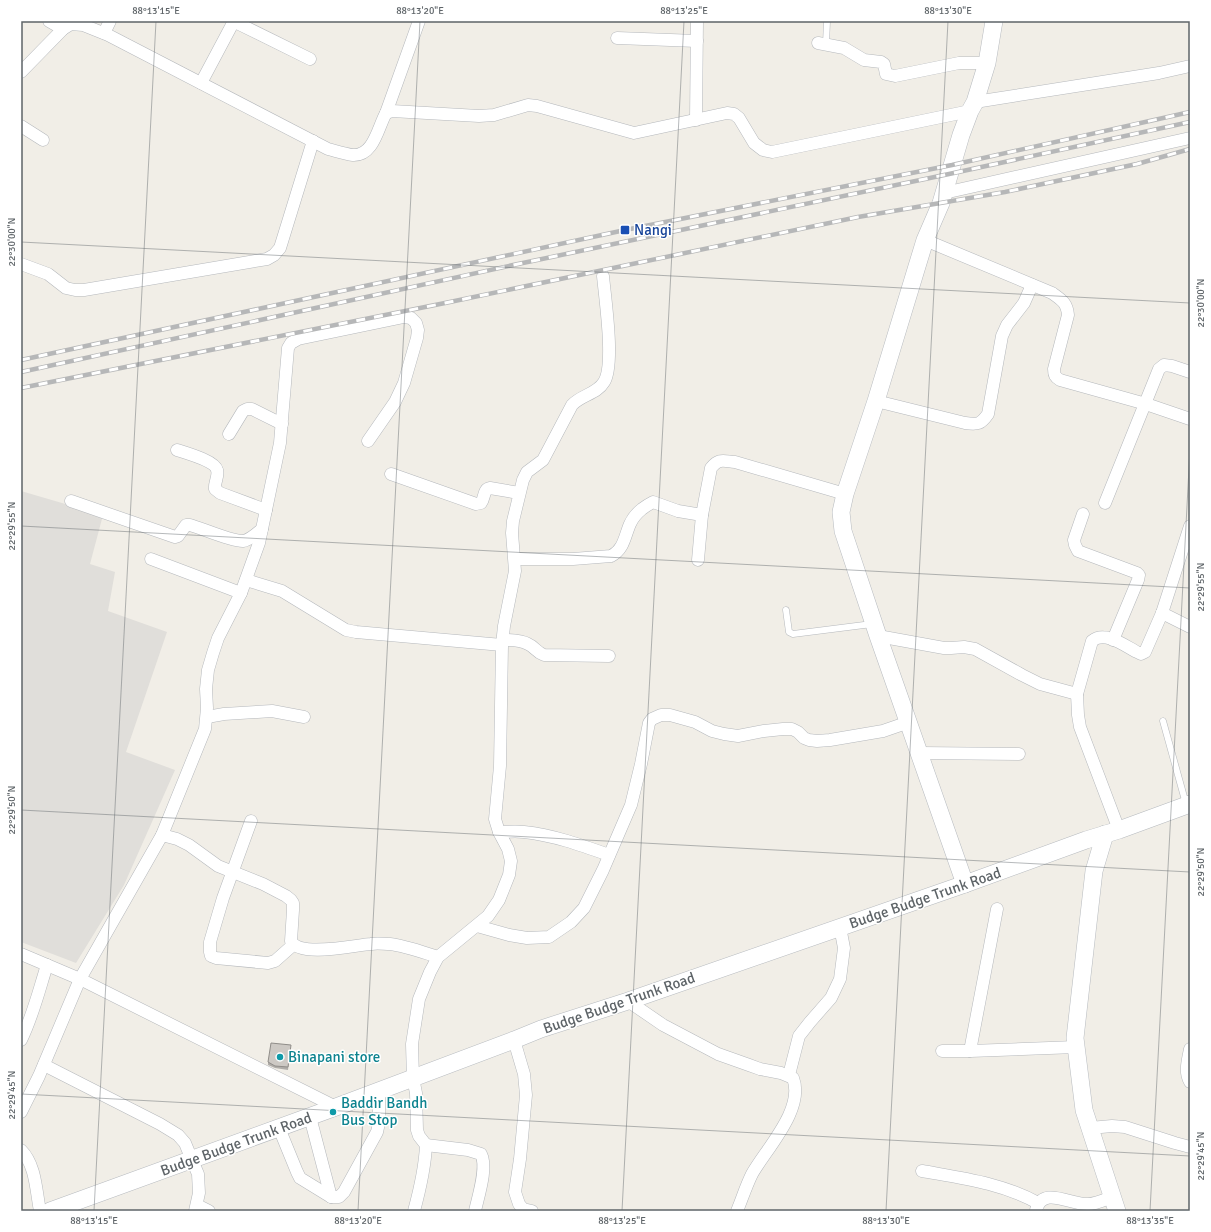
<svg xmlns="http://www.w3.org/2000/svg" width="1211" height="1232" font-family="Signika,sans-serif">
<rect width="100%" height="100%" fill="#f1eee7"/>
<path fill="#e0deda" d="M21,491l82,24 -13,49 25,8 -7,39 59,21 -41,120 49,18 -51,115 -48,78 -55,-21z"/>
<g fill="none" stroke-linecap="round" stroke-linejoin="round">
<g stroke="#b5b8bc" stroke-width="7">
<g id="lane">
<path d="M826,44l1,-23"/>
<path d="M786,610l3,22 4,2 79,-10"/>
<path d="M1163,721l23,83"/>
</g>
</g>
<g stroke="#b5b8bc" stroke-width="13">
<g id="street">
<path d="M49,21l14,8"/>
<path d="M233,21l77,38"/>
<path d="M104,33l6,-12"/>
<path d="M617,38l80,3"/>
<path d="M818,43l26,5 20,12 17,2 3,2 2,10 9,2 64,-13h28"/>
<path d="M21,72l42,-43 8,-5 12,1 25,10 220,114c8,2 17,5 25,6 21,1 25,-28 33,-42l6,-2 87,5 15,-1 34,-10 9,1 97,27 93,-20 7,1 5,4 15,25 9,7 9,2 198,-41"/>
<path d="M201,83l33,-62"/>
<path d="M975,102l184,-29 31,-7"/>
<path d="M386,113l33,-92"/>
<path d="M696,120l1,-99"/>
<path d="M21,126l22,14"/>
<path d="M944,193l246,-55"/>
<path d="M925,240l127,53c10,7 15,10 16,22l-14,54c0,6 1,8 6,11l86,24 44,15"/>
<path d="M21,264l27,10 18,14 9,2h9l183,-31 7,-4 6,-7 33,-107"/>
<path d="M876,401l89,22c13,2 16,1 23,-9l14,-78 5,-11 17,-22 8,-18"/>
<path d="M229,434l14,-23 4,-2h5l30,15"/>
<path d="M177,450c9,3 38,11 40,20 2,6 -3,13 -2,19l5,4 46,17"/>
<path d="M391,474l85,30 5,-1c4,-5 2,-14 9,-15l29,5"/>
<path d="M71,501l104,36 3,-1 8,-11h4c11,3 43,17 53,16 7,-1 13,-7 19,-12"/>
<path d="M1105,503l54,-134 5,-4 8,1 18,6"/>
<path d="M1083,514l-9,26 1,5 3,6 59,22 2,2 -1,5 -25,60"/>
<path d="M151,559l90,34"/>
<path d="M515,559h58l38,-3c13,-6 14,-21 19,-32 3,-7 7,-11 12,-15 4,-3 7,-5 11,-7l25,9 24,4 9,-47c8,-10 12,-7 24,-6l110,32"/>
<path d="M698,560l4,-45"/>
<path d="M246,580l36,11 64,39 10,2 146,13"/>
<path d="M1162,613l28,14"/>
<path d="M878,636l66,12h7l13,-1 11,2 47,26 18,9 37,10"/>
<path d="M503,640c8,0 18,0 25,4 7,3 8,8 16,11l65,1"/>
<path d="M207,717l17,-3 48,-3 32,6"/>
<path d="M920,753l99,1"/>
<path d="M251,821l-28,77 -13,44v10l1,4 5,2 52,5 7,-2 18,-16"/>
<path d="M1119,830l-39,-103 -2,-12 -1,-21 15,-53c13,-11 33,5 45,11l4,2 4,-2 17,-39 28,-87"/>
<path d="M499,832c8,0 16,-1 25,0 29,3 57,13 85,23"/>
<path d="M162,835l15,4 12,6 29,21 45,18 23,12 5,4 2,3v7l-2,31c9,17 64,4 80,3 6,-1 13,0 19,0 16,2 32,8 48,13"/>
<path d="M477,926l32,9 18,3 22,-1 22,-15 13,-14 19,-38 28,-65 10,-41 8,-41 3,-4 9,-4h9l25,7 17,9 12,3 14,2 26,-5 19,-2h9l6,3 6,6 5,2 8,1 13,-1 53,-9 26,-9"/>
<path d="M21,954l59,25 256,128"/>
<path d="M628,1001l35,24 55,29 31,11 11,4 21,4 12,5c12,31 -27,71 -41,96 -6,12 -10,25 -15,37"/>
<path d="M21,1040c12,-24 18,-50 26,-75"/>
<path d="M514,1040l10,34 2,21 -6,64 -5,33 4,12 4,5 9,2"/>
<path d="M1190,1049c-2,11 -6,23 0,33"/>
<path d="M942,1051h28l106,-4"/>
<path d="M970,1051l27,-142"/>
<path d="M44,1065l116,59 18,11 7,8 7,17 6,14 1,19 -4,18"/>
<path d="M789,1075l10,-39 11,-14 21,-24 9,-19 4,-31 -4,-21"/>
<path d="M21,1112l18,-36 41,-97 82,-144 43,-106 2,-21 -1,-19 2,-19 5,-17 5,-15 23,-45 18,-50 3,-14 18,-86 8,-95 3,-5 7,-4 106,-22 7,1 5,5 2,7 -1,8 -13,45 -9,19 -27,39"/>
<path d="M310,1117l21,80"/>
<path d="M279,1128l18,44 3,6 31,19h8l5,-5 33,-60 2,-9v-32"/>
<path d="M1090,1128l22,-2 13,1 50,16 15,4"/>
<path d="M426,1145l42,5 13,4c7,13 -3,43 -6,57"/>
<path d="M21,1150c15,15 15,41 19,61"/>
<path d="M922,1171c39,7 80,12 116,32"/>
<path d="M197,1205l12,6"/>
<path d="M1036,1210c7,-25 34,-5 52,-6 8,0 16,-4 24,-7"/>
<path d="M414,1211c6,-22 11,-43 12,-66l-7,-9 -2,-6 -1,-37 -3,-15 -1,-34 7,-45 11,-27 8,-15 50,-41 11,-16 10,-25 2,-14 -3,-12 -9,-17 -4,-13 5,-53 2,-121 2,-19 11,-55 -3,-38 1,-12 10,-41 4,-8 16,-12 29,-55c9,-10 25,-11 32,-23 11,-17 1,-84 -1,-106"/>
</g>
</g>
<g stroke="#b6babf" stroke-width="18">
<g id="secondary">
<path d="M1105,834l-11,37 -19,167 9,72 33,101"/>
<path d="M965,884l-87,-248 -35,-105 -2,-19 4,-18 31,-93 49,-161 16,-37 20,-68 9,-24 5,-9 12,-39 7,-42"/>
<path d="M50,1211l286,-104 178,-67 27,-11 87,-28 337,-117 121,-44 33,-10 71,-26"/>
</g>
</g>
<use href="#lane" stroke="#fff" stroke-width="6"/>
<use href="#street" stroke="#fff" stroke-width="12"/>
<use href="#secondary" stroke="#fff" stroke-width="17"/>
<g stroke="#b6b7b8" stroke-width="4.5">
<g id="rail">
<path d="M21,360l604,-130 327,-65 238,-53"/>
<path d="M21,372l497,-108 431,-90 241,-52"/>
<path d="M21,388l424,-85 413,-86 147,-25 132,-28 53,-15"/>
</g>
</g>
<use href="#rail" stroke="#fff" stroke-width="3" stroke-dasharray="9" stroke-linecap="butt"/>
</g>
<path fill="#b0ada9" d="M291,1048l-3,22 -13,-2 -7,-3v-3z"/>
<path fill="#cdc9c4" stroke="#908d89" d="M271,1043l20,2 -3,22 -13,-1 -7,-4z"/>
<path fill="none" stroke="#5e6468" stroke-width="1" stroke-opacity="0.45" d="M21,242l1169,61M21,526l1169,62M21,810l1169,62M21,1094l1169,62M94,1211l62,-1190M358,1211l62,-1190M622,1211l62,-1190M886,1211l62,-1190M1150,1211l40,-762"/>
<rect fill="#1a4fb4" stroke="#fff" stroke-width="1.5" x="620" y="225" width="10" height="10" rx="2"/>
<g fill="#0f9aa8" stroke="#fff" stroke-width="1.5">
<circle cx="280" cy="1057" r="4"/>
<circle cx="333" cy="1112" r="4"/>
</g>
<g text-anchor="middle" stroke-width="3" stroke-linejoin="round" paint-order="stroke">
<g font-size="15" fill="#164399" stroke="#fff" text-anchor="start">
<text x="634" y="235">Nangi</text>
</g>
<g font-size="15" fill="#5e6468" stroke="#fff">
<text transform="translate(925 898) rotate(-19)" y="5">Budge Budge Trunk Road</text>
<text transform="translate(619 1003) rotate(-19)" y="5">Budge Budge Trunk Road</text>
<text transform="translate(236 1144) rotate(-20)" y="5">Budge Budge Trunk Road</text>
</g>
<g font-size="15" fill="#0d838f" stroke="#fff" text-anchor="start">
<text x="288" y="1062">Binapani store</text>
<text x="341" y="1108">Baddir Bandh<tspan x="341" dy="17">Bus Stop</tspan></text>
</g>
</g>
<rect width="1211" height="1232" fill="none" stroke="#ffffff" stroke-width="44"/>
<rect x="22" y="22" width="1167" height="1188" fill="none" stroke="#5e6468" stroke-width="1.5"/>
<g font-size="10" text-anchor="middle" fill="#5e6468">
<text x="156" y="14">88°13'15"E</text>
<text x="420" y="14">88°13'20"E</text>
<text x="684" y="14">88°13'25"E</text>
<text x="948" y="14">88°13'30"E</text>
<text transform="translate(11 242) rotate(-90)" y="4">22°30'00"N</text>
<text transform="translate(1200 303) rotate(-90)" y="4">22°30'00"N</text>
<text transform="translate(11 526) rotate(-90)" y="4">22°29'55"N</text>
<text transform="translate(1200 587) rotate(-90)" y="4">22°29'55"N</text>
<text transform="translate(11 810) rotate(-90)" y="4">22°29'50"N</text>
<text transform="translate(1200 872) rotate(-90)" y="4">22°29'50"N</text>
<text transform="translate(11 1095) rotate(-90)" y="4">22°29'45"N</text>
<text transform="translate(1200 1156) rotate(-90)" y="4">22°29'45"N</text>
<text x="94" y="1224">88°13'15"E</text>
<text x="358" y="1224">88°13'20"E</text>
<text x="622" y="1224">88°13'25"E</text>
<text x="886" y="1224">88°13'30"E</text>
<text x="1150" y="1224">88°13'35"E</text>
</g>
</svg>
